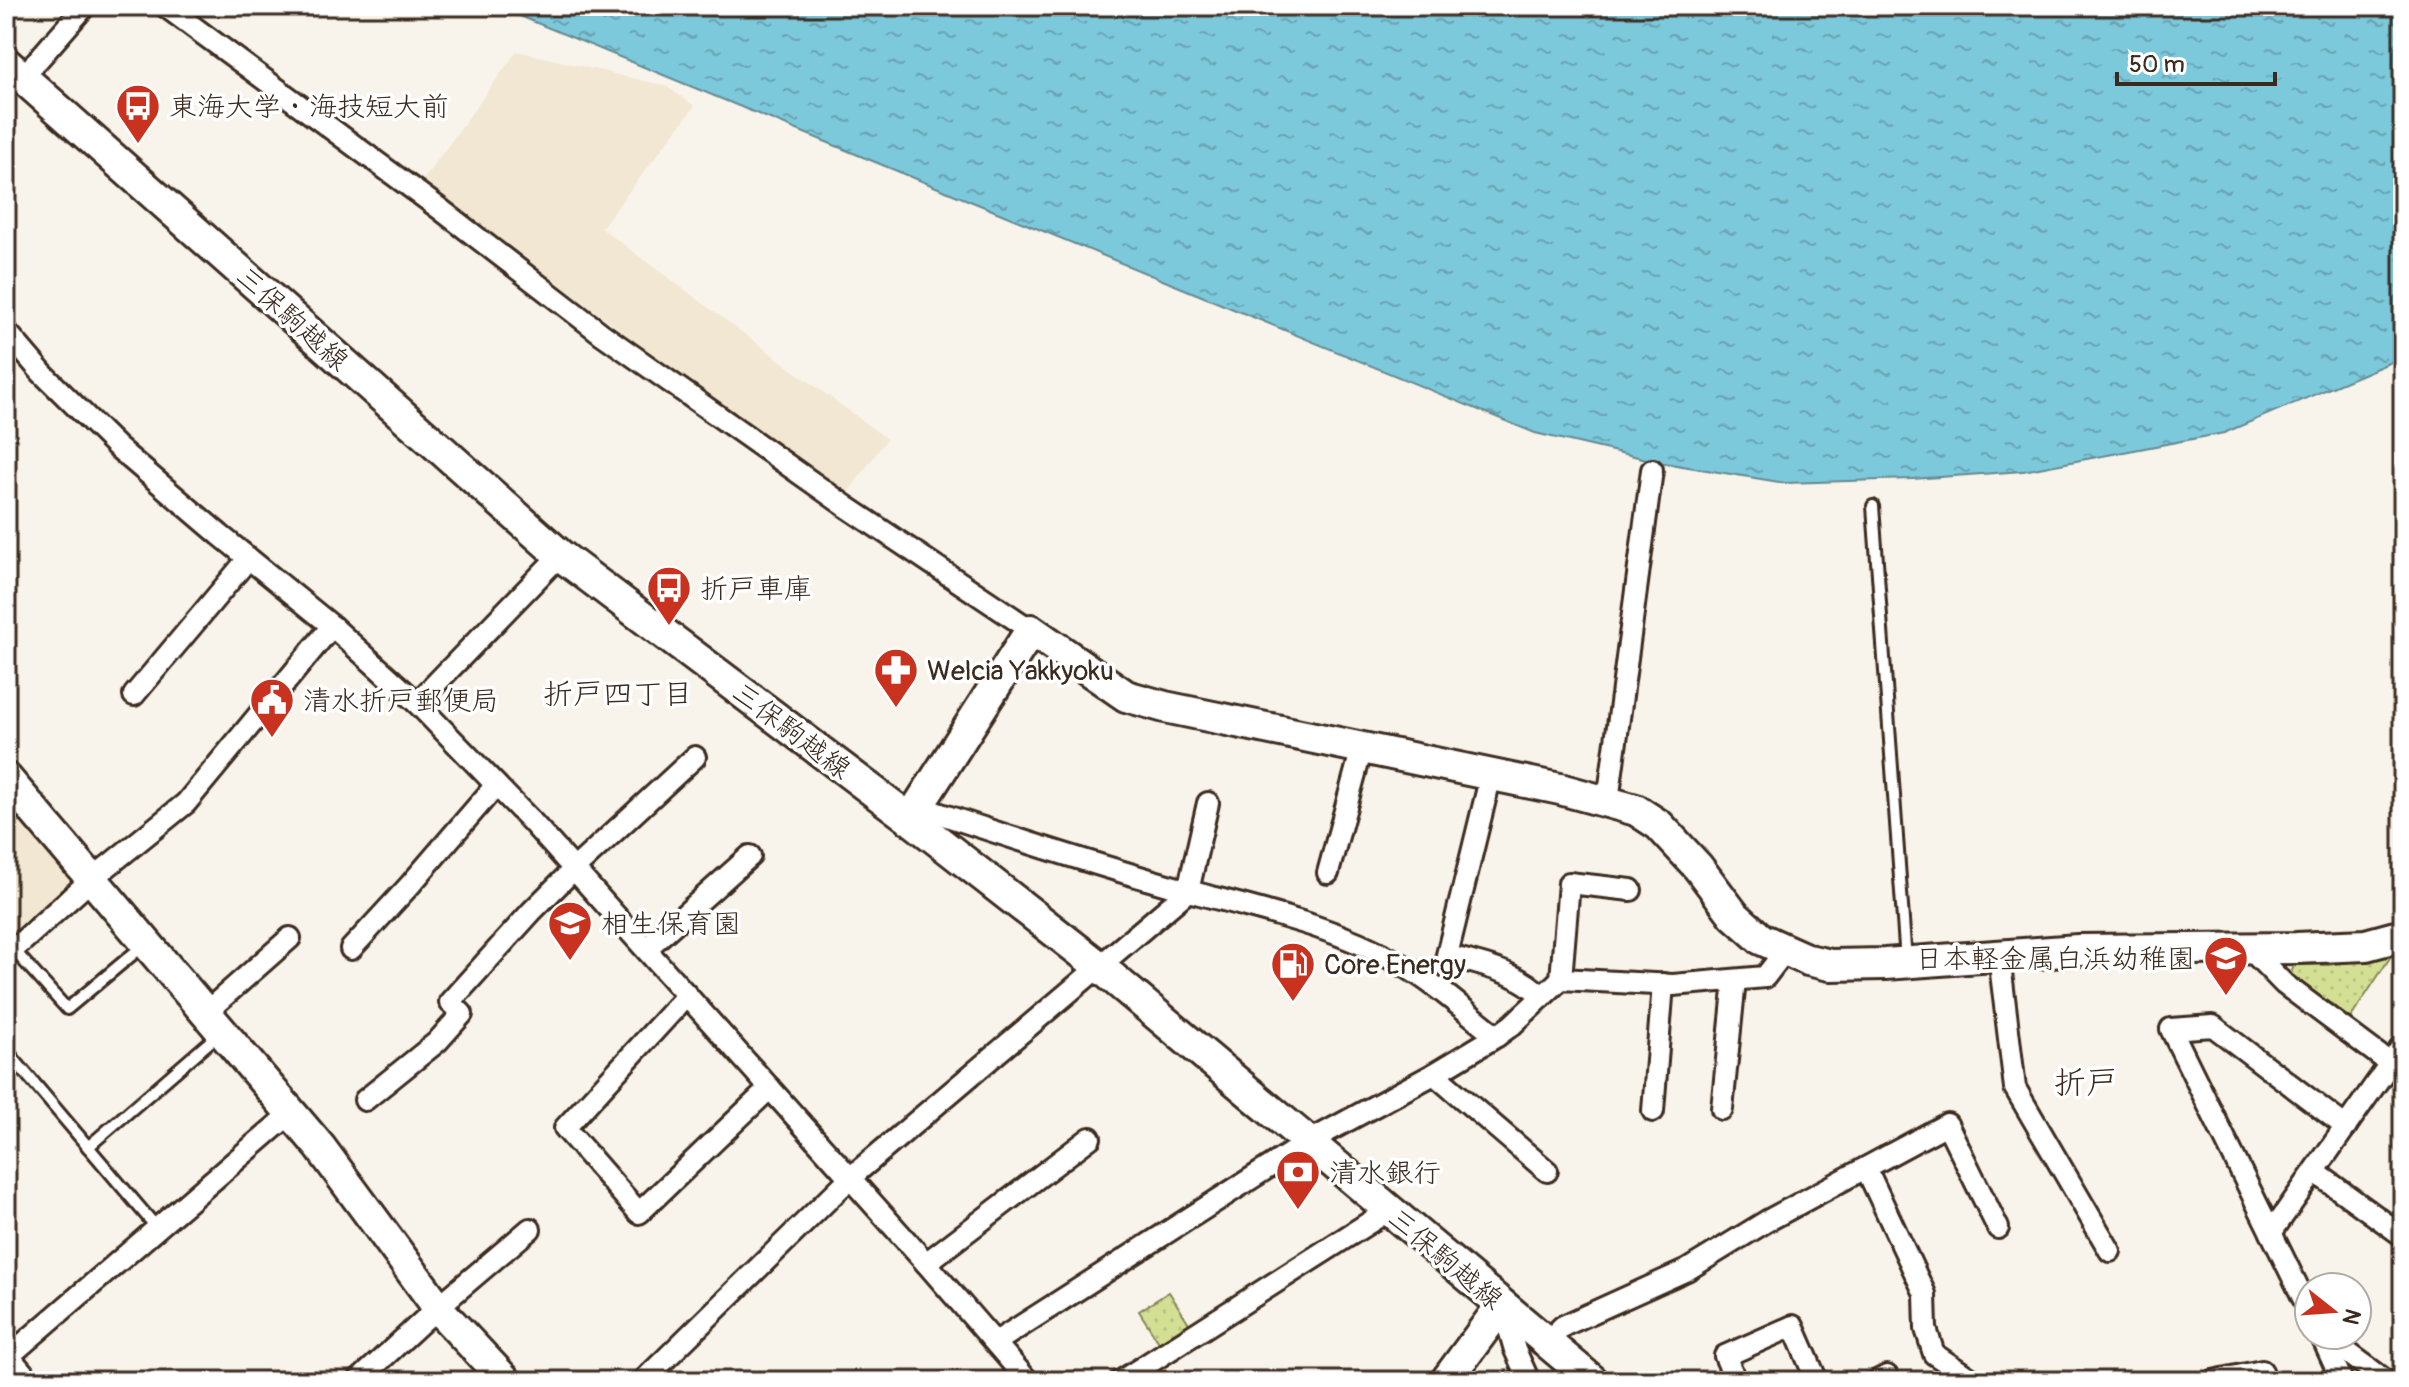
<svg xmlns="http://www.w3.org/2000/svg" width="2409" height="1387" font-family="Pangolin,'Klee One',sans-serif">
<defs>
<pattern id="green-dots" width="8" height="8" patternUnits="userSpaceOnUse" patternTransform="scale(2)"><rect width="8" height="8" fill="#d3e094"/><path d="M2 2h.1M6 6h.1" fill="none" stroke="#b6c07f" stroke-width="1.8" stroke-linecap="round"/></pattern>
<pattern id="water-ripples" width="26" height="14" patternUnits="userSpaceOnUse" patternTransform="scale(2)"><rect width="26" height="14" fill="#7dc9dc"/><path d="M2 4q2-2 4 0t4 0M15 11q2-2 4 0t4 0" fill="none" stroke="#68a3b2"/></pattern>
</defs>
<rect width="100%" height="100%" fill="#f9f4eb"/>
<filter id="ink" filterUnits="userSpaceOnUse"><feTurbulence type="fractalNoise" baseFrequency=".0125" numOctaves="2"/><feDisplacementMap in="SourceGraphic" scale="16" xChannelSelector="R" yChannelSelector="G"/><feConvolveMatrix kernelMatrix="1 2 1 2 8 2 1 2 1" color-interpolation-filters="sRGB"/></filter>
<g filter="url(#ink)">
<g fill="#f2e7d2">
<path d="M517,51l149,35 29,20 -94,122 286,211 -43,59 -422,-317z"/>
<path d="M6,804l64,75v9l-64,55z"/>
</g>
<g fill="url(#green-dots)" stroke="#878559" stroke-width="2">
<path d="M2393,953l-43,66 -59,-45 3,-9h35z"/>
<path d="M1169,1292l21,33 -30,19 -21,-33z"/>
</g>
<path fill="url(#water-ripples)" stroke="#638990" stroke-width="2" d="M506,6h1897v351l-179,76 -201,38 -111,8 -127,4 -121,-20 -129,-30 -1030,-423z"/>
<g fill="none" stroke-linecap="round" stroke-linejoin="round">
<g stroke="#3b2a1e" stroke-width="16">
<g id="lane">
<path d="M1873,506l33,455"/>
<path d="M13,949l54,60 78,-65"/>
<path d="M6,1050l151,178"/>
<path d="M88,1147l132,-114"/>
</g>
</g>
<g stroke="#3b2a1e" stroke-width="26">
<g id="street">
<path d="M165,6l275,203 162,125 245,173 184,123"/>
<path d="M23,77l62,-71"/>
<path d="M6,331l36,42 76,75 102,87 112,91 85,77 115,119 394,441 102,118"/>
<path d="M134,695l114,-136"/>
<path d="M417,703l143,-148"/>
<path d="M1491,775l-44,180c32,10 72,16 95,42"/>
<path d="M1608,801l44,-331"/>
<path d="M917,806c89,30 178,59 268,84 73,20 147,35 214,73 35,19 66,48 98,73"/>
<path d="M1328,873l34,-125"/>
<path d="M2248,947l36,37 119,89"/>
<path d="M351,949l59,-64 86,-100"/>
<path d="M646,949l104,-93"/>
<path d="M6,956l86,-77 94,-76 146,-177"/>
<path d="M1999,956l16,132 95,163"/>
<path d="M1561,979l8,-96 62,7"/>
<path d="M687,995l-122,133 74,85 131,-125"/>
<path d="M205,1013l85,-75"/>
<path d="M1434,1074l113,97"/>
<path d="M365,1100l72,-58 25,-28 -12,-12 82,-91 42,-42 121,-112"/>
<path d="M1722,1109l13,-129"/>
<path d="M1653,1111l10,-127"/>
<path d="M1866,1168l59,126 1,35 8,25 40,27"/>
<path d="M2315,1172l88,64"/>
<path d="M2271,1233l132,-188"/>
<path d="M926,1263l164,-125"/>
<path d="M1502,1305l13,45 14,31"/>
<path d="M2309,1310l-138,-281 42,-3 133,101"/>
<path d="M2321,1335l21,46"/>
<path d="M2324,1335l62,46"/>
<path d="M996,1342l312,-200 126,-68 63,-38 15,-11 49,-46 112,6 92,-8 20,-26"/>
<path d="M1547,1342l16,-16 124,-56 80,-49 180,-97 51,104"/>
<path d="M6,1353l24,28"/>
<path d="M9,1356l282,-243"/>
<path d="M358,1381l80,-74 92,-78"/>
<path d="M643,1381l207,-203 338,-287 20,-88"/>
<path d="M1121,1381l268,-171"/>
<path d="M1736,1381l-11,-25 68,-30 24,55"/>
<path d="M1877,1381l10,-5"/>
<path d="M2213,1381l49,-10 4,10"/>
</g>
</g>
<g stroke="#3b2a1e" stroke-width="36">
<g id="secondary">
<path d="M6,63l554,492 350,264 190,148 493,414"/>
<path d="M6,778l314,369 123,167 63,67"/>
<path d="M910,819l121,-189 95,66 39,11 395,82 76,21 23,15 39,42 36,48 27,24 47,21 22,5 55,-1 193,-14 218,-2 70,-3 37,-10"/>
<path d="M1446,1381l56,-76"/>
</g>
</g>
<use href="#lane" stroke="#fff" stroke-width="10"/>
<use href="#street" stroke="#fff" stroke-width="20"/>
<use href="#secondary" stroke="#fff" stroke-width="30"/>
</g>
</g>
<defs>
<g id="bus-pin" transform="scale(2.3)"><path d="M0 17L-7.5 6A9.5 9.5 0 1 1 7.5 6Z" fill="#c8321e" stroke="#fff"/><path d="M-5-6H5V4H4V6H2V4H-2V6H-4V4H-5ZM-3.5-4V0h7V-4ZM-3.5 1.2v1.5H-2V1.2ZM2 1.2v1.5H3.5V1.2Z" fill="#fff"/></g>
<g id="pharmacy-pin" transform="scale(2.3)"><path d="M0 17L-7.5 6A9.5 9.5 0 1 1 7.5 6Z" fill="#c8321e" stroke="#fff"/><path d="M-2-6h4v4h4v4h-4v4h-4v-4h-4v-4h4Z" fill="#fff"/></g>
<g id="civic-pin" transform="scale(2.3)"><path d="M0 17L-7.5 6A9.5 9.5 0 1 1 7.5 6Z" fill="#c8321e" stroke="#fff"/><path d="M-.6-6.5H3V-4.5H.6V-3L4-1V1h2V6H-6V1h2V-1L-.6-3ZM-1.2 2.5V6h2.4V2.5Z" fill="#fff"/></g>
<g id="school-pin" transform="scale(2.3)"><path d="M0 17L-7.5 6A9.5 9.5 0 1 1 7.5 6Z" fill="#c8321e" stroke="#fff"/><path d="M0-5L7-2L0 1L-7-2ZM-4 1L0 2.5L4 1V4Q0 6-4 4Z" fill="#fff"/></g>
<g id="fuel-pin" transform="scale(2.3)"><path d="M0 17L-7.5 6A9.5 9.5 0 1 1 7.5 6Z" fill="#c8321e" stroke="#fff"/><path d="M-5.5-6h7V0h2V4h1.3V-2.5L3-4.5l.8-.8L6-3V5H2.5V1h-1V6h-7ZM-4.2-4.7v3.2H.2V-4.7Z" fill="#fff"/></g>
<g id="bank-pin" transform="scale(2.3)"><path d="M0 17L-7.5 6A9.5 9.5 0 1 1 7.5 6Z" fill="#c8321e" stroke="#fff"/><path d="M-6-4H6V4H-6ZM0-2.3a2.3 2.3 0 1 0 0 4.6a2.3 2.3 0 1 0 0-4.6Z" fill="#fff"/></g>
</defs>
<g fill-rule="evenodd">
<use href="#bus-pin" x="138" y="106"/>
<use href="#bus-pin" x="669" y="588"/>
<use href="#pharmacy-pin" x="896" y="670"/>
<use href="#civic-pin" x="272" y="700"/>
<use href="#school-pin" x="570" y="923"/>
<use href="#school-pin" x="2226" y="958"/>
<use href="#fuel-pin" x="1293" y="964"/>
<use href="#bank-pin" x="1298" y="1172"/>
</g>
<g text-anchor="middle" stroke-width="7" stroke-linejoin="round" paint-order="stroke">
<g font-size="28" fill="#3b2a1e" stroke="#fff" text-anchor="start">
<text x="169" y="116">東海大学・海技短大前</text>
<text x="700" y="598">折戸車庫</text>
<text x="927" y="680">Welcia Yakkyoku</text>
<text x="303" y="710">清水折戸郵便局</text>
<text x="601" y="933">相生保育園</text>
<text x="2195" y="968" text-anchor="end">日本軽金属白浜幼稚園</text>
<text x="1324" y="974">Core Energy</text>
<text x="1329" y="1182">清水銀行</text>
</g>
<g font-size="28" fill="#3b2a1e" stroke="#fff">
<text transform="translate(293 318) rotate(42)" y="10">三保駒越線</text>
<text transform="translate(792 730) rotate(37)" y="10">三保駒越線</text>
<text transform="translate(1446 1258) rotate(40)" y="10">三保駒越線</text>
</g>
<g font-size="30" fill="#3b2a1e" stroke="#fff">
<text x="618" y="704">折戸四丁目</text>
</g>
<g font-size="32" fill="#3b2a1e" stroke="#fff">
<text x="2086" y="1093">折戸</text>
</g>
</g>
<rect width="2409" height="1387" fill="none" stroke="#fff" stroke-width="32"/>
<rect x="16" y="16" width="2377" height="1355" fill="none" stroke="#3b2a1e" stroke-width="3" filter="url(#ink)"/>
<g transform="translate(2333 1311) rotate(107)"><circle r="38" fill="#ffffff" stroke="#b1aaa5" stroke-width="2"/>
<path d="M0-6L14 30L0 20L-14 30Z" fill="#c8321e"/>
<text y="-12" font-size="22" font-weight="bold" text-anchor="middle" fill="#3b2a1e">N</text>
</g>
<path d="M2117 72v12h158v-12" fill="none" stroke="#3b2a1e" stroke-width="4"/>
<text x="2129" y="72" font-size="24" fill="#3b2a1e" stroke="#ffffff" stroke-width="6" paint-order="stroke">50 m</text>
</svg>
